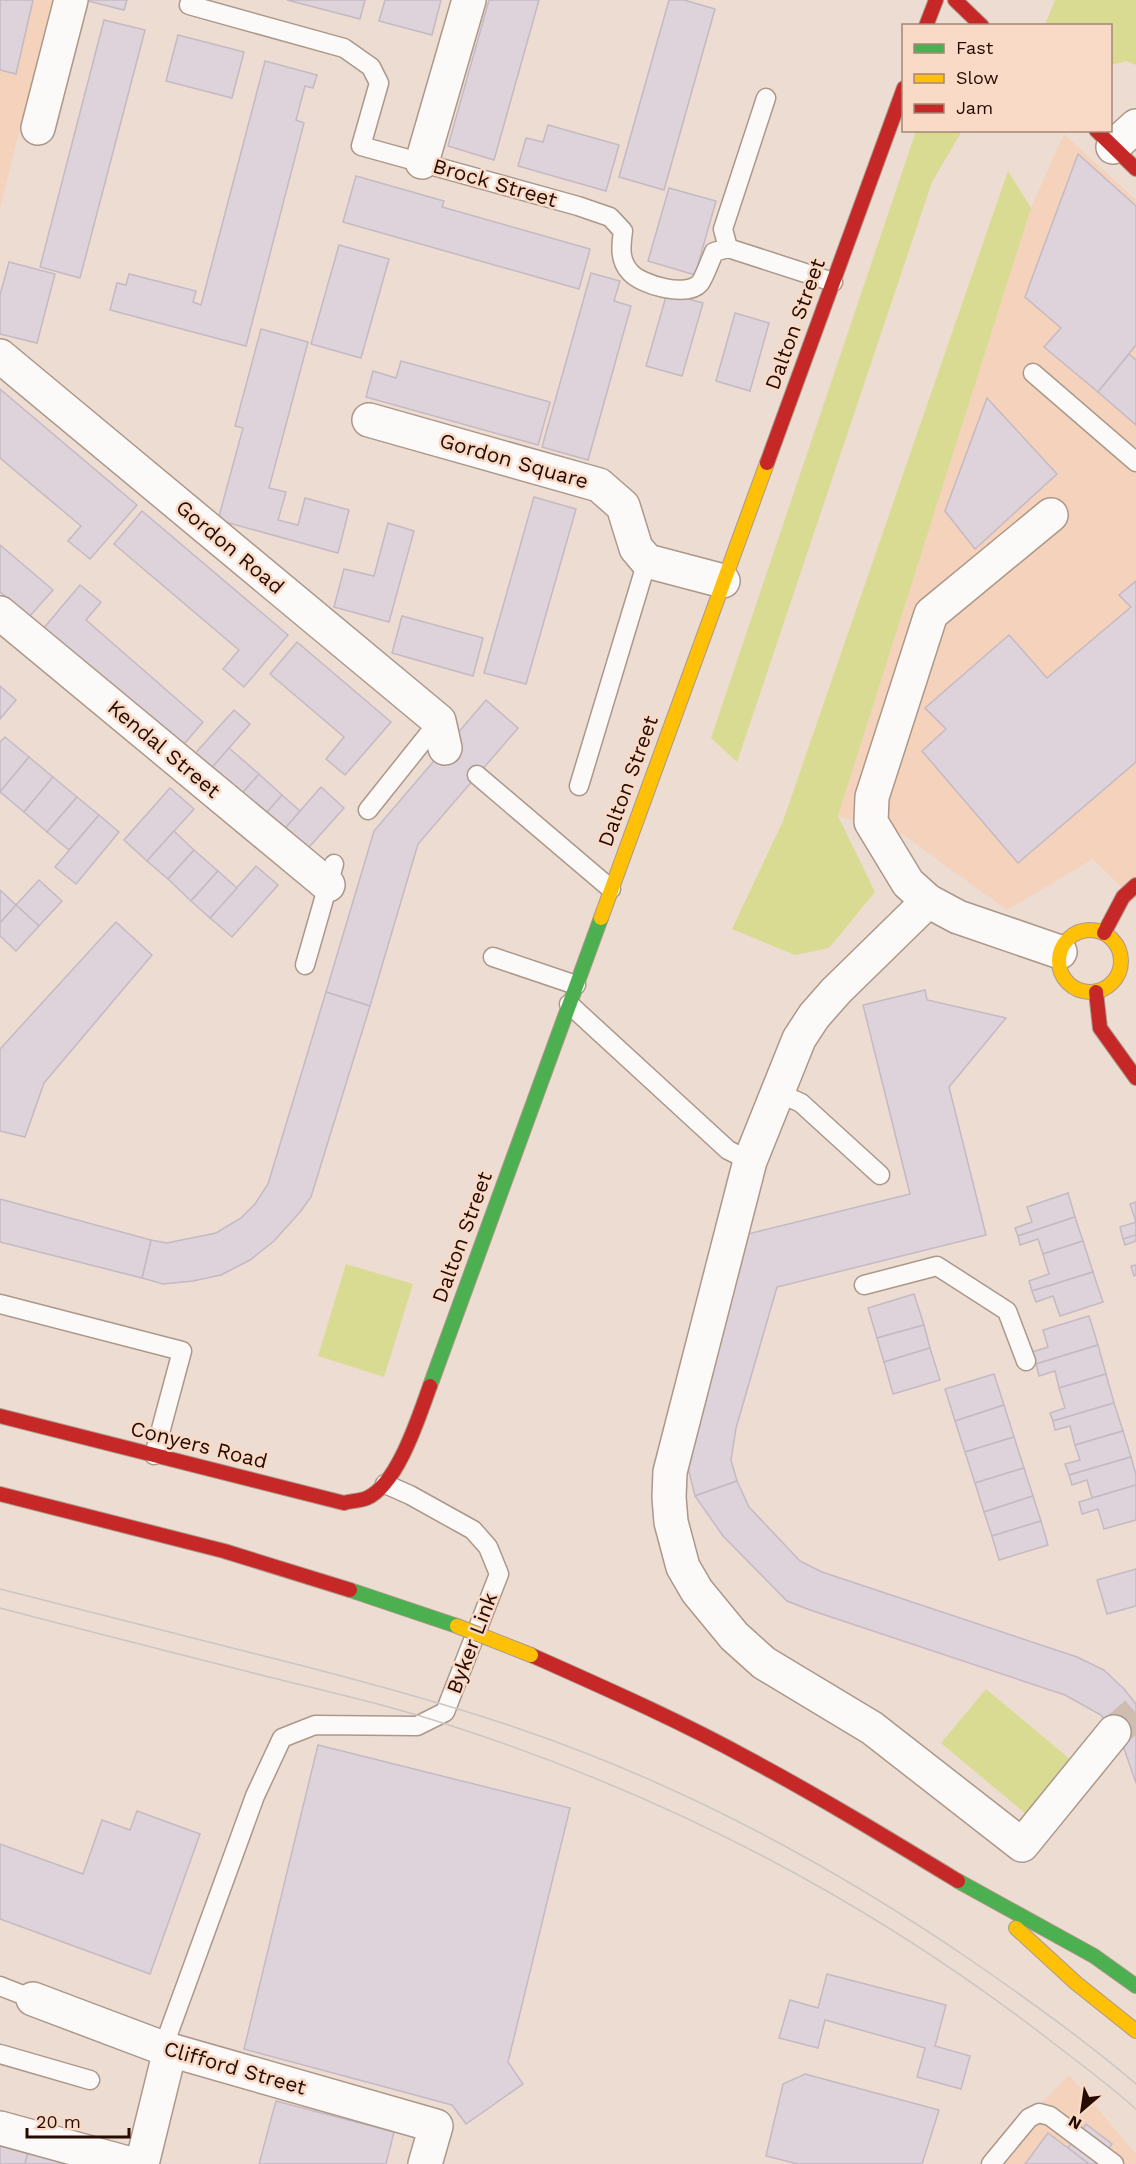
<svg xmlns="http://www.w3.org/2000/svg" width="1136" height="2164" font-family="'Work Sans',sans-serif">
<rect width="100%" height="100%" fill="#eddcd1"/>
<g fill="#f4d2bb">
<path d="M0,0h52l-52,208z"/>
<path d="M1064,134l72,66v701l-43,-42 -86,51 -105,-76 -64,-18 193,-608z"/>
<path d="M1069,2075l67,79v10h-155z"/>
</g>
<g fill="#dadb93">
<path d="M1055,0h81v65l-10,-4 -15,4 -1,-39 -65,-1z"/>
<path d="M916,131h46l-30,51 -195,580 -26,-24z"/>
<path d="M1008,171l23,37 -193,608 37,76 -46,56 -34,7 -63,-26 51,-108z"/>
<path d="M346,1264l67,20 -29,93 -66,-21z"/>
<path d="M986,1689l85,71 -45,54 -85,-71z"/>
</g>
<g fill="#ded3db" stroke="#c5b9c3" stroke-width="1.5">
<path d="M0,0h33l-17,74 -16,-4z"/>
<path d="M84,0h43l-3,10z"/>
<path d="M287,0h78l-5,19z"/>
<path d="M385,0h56l-9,35 -53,-14z"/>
<path d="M489,0h50l-45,160 -46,-14z"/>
<path d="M669,0h15l31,9 -51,181 -45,-13z"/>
<path d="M104,20l41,10 -65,248 -40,-11z"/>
<path d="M178,35l66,17 -12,46 -66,-17z"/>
<path d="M265,61l52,14 -4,13 -8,-2 -9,34 8,3 -58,223 -136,-36 7,-27 9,2 3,-11 67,17 -3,11 8,3z"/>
<path d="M548,125l71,20 -13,46 -88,-25 8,-28 17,4z"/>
<path d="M1078,154l58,52v139l-38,47 -54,-45 17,-19 -36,-31z"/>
<path d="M356,176l88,25 -2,6 148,42 -11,40 -236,-67z"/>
<path d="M669,188l47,13 -21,74 -47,-14z"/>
<path d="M339,245l50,14 -28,99 -50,-14z"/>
<path d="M9,262l46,12 -18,69 -37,-9v-39z"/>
<path d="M591,273l29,8 -6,20 17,5 -43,154 -46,-13z"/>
<path d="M667,293l36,10 -21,73 -36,-10z"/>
<path d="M735,313l34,10 -19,68 -34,-10z"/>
<path d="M261,329l47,13 -39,146 17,4 -8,28 20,5 7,-27 44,12 -11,43 -120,-33 25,-92 -8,-2z"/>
<path d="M1129,354l7,6v65l-38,-33z"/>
<path d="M401,361l149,41 -12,43 -172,-48 7,-26 23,7z"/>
<path d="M0,389l137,116 -47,54 -22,-18 13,-15 -81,-68z"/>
<path d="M987,398l70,76 -82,75 -30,-38z"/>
<path d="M534,497l42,12 -50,175 -42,-11z"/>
<path d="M142,511l146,124 -44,52 -21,-18 16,-19 -125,-106z"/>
<path d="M388,523l26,8 -25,91 -55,-15 10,-38 30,7z"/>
<path d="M0,545l53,45 -24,27 -29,-25z"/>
<path d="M1136,581v181l-118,101 -96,-112 24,-22 -21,-21 84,-73 38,43 84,-71 -12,-12z"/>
<path d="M80,585l21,17 -15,18 117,102 -25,29 -135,-122z"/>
<path d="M402,616l81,22 -10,38 -81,-23z"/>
<path d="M297,642l94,80 -46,53 -19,-16 18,-22 -74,-63z"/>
<path d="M0,686l16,14 -16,19z"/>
<path d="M486,700l32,28 -100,116 -48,162 -44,-14 48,-161z"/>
<path d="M234,710l16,14 -41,47 -17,-14z"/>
<path d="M5,737l24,20 -29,35v-50z"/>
<path d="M229,748l30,26 -20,23 -30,-26z"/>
<path d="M29,757l24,20 -29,35 -24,-20z"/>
<path d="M259,774l23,21 -20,23 -23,-21z"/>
<path d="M53,777l24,20 -30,35 -23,-20z"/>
<path d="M321,787l23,21 -41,46 -23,-20z"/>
<path d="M170,788l24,21 -47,52 -23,-21z"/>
<path d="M282,795l18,16 -20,23 -18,-16z"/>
<path d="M77,797l22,18 -30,35 -22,-18z"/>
<path d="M99,815l20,17 -43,52 -21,-17z"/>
<path d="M174,831l20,19 -26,29 -21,-18z"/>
<path d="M194,850l24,21 -27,30 -23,-22z"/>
<path d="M256,866l22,19 -46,52 -22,-19z"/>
<path d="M218,871l19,17 -27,30 -19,-17z"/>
<path d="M39,880l23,21 -23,25 -23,-21z"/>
<path d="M0,890l16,15 -16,18z"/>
<path d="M16,905l23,21 -23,25 -16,-15v-13z"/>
<path d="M116,922l36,33 -108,128 -19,54 -25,-6v-82z"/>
<path d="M925,990l2,10 79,18 -57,69 37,148 -209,52 -41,141 -5,32 6,21 -42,15 -11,-44 56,-216 170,-42 -47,-189z"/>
<path d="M326,992l44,14 -59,191 -11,15 -26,29 -24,19 -29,15 -28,6 -30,3 -21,-6 9,-38 16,3 49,-10 25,-15 14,-14 13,-20z"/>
<path d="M1068,1193l7,24 -57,19 -3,-8 17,-6 -5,-15z"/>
<path d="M0,1199l151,41 -9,38 -142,-36z"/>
<path d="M1136,1202v20l-6,-18z"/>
<path d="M1075,1217l8,24 -40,13 -5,-15 -18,6 -2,-9z"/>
<path d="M1136,1222v13l-13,4 -3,-12z"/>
<path d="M1136,1235v6l-11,4 -2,-6z"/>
<path d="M1083,1241l10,31 -61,19 -3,-10 20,-7 -6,-20z"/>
<path d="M1136,1265v10l-2,1 -3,-10z"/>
<path d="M1093,1272l10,30 -43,14 -7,-20 -17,6 -4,-11z"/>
<path d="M914,1294l10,31 -47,13 -9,-30z"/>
<path d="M1089,1316l9,29 -62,19 -4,-12 16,-5 -5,-17z"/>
<path d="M924,1325l6,23 -46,14 -7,-24z"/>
<path d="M1098,1345l8,29 -47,14 -4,-17 -16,5 -3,-12z"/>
<path d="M930,1348l10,32 -47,14 -9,-32z"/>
<path d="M994,1374l10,31 -49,16 -10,-32z"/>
<path d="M1106,1374l8,29 -61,18 -3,-8 15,-5 -6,-20z"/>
<path d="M1114,1403l9,28 -48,14 -5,-19 -15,4 -2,-9z"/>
<path d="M1004,1405l10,32 -49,15 -10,-31z"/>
<path d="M1123,1431l8,26 -62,18 -4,-11 15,-4 -5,-15z"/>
<path d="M1014,1437l10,31 -49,15 -10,-31z"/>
<path d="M1131,1457l5,18v10l-44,13 -5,-18 -15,5 -3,-10z"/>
<path d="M1024,1468l9,28 -49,16 -9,-29z"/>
<path d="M737,1481l12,26 51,54 22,11 255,85 27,13 20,19 12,15v25l-15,11 -20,-25 -36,-20 -255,-85 -23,-9 -64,-65 -28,-40z"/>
<path d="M1136,1485v35l-32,9 -6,-20 -16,5 -3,-12z"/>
<path d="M1033,1496l8,25 -49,15 -8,-24z"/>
<path d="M1041,1521l7,24 -49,15 -7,-24z"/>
<path d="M1136,1569v37l-29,8 -10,-34z"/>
<path d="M1136,1729v54l-15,-43z"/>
<path d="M318,1745l252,63 -62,254 15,22 -57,40 -14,-19 -208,-56z"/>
<path d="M137,1811l63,23 -50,140 -150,-55v-75l83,30 19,-54 28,10z"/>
<path d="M827,1974l119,31 -11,41 35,10 -9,33 -44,-12 8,-29 -100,-28 -7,28 -39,-10 11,-38 28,8z"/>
<path d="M805,2074l134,36 -17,54h-124l-32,-8 17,-72z"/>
<path d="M276,2101l118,31 -8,32h-127z"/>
<path d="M1086,2124l26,20 -15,20h-8l-21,-16z"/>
<path d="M1048,2133l20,15 21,16h-64z"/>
<path d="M0,2142l29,7 -4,15h-25z"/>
<path d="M29,2149l36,10 -1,5h-39z"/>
</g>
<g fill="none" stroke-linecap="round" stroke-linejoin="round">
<path stroke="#cfbdb2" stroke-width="33" stroke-dasharray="33 16" stroke-linecap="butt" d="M1114,1732l22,-19"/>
<g stroke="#ac988a" stroke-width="21">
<g id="lane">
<path d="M189,5l155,43 27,19 8,16 -18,63 217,60 32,11 13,14c-2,15 -4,29 7,41 11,13 57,26 70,11 4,-5 11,-24 14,-31l14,-4 105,34"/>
<path d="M728,248l-5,-19 43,-131"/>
<path d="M1033,373l103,89"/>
<path d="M477,775l134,114"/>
<path d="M579,786l68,-225"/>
<path d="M368,810l71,-89"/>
<path d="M493,957l83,28"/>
<path d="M305,965l29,-101"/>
<path d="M569,1004l159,146 22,11"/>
<path d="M777,1092l24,11 79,72"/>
<path d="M864,1285l73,-19 70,45 19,50"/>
<path d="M0,1304l182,47 -28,104"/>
<path d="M0,1986l33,13"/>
<path d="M163,2048l92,-252 27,-58 33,-13 102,1 28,-14 54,-138 -11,-27 -15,-17 -63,-35 -25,-11"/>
<path d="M0,2054l90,26"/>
<path d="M991,2164l38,-46 10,-5 11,3 64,48"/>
</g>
</g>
<g stroke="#ac988a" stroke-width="36">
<g id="street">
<path d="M38,128l33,-128"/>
<path d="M1113,147l23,-21"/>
<path d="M422,162l47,-162"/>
<path d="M0,356l439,365 6,27"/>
<path d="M369,420l230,65 24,21 13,42 11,13 76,20"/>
<path d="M1051,515l-120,99 -59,183 -1,25 37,61 20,18 30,16 102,35"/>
<path d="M0,613l328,272"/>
<path d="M928,901l-92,90 -22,25 -15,23 -49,122 -80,311 -1,25 2,25 12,45 14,24 37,45 30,27 108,65 150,117 92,-113"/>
<path d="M33,1999l130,49 273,78 -11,38"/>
<path d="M0,2128l131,36"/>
<path d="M142,2164l28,-114"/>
</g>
</g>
<g stroke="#ac988a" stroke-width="16">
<g id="fast">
<path d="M430,1386l171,-468"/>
<path d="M350,1590l107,36"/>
<path d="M958,1881l136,75 42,30"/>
</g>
</g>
<g stroke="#ac988a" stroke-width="16">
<g id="slow">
<path d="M601,918l166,-455"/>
<circle cx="1090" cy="961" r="31"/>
<path d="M1016,1928l60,55 60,48"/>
</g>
</g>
<g stroke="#ac988a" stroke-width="16">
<g id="jam">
<path d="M955,0l27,26"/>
<path d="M926,26l10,-26"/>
<path d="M1096,130l40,39"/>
<path d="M767,463l137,-375"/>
<path d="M1104,933l19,-36 13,-12"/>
<path d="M1096,992l4,36 36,50"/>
<path d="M0,1416l344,87c7,-2 16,-2 23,-5 31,-14 52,-82 63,-112"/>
<path d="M0,1494l224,57 126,39"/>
<path d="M531,1655c74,33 147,65 218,104 71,38 140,80 209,122"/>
</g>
</g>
<use href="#lane" stroke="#fcfaf8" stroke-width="18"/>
<use href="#street" stroke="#fcfaf8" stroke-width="33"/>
<use href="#fast" stroke="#4caf50" stroke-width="14"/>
<use href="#slow" stroke="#ffc107" stroke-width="14"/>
<use href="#jam" stroke="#c62828" stroke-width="14"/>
<g stroke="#cbc6c3" stroke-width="1.5">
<path d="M0,1589c85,22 171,43 256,65 88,22 176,45 261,74 162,55 317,138 458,235 55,38 110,77 161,121"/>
<path d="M0,1608c90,24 180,46 269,69 61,15 123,29 183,49 216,70 420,176 600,316 29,22 57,43 84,67"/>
</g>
<g stroke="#ac988a" stroke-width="16" stroke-linecap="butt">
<path id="slow-bridge" d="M457,1626l74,29"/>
</g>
<use href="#slow-bridge" stroke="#ffc107" stroke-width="14"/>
</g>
<g text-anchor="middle" stroke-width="5" stroke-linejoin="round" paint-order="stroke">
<g font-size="21" fill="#250b00" stroke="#f8dac6">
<text transform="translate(495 183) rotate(16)" y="7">Brock Street</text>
<text transform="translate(795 324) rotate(-70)" y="7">Dalton Street</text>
<text transform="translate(514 461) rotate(16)" y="7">Gordon Square</text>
<text transform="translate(230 547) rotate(40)" y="7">Gordon Road</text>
<text transform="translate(164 749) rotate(40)" y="7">Kendal Street</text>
<text transform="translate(628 781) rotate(-70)" y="7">Dalton Street</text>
<text transform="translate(462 1237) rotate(-70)" y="7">Dalton Street</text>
<text transform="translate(199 1445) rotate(14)" y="7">Conyers Road</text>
<text transform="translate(472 1643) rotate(-69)" y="7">Byker Link</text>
<text transform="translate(235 2068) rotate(16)" y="7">Clifford Street</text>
</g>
</g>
<rect x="902" y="24" width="210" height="108" fill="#f8dac6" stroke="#a48777" stroke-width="1.5"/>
<rect x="914" y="44" width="30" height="9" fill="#4caf50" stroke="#a48777" stroke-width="1.5"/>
<text x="956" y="54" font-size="18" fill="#250b00">Fast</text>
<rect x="914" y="74" width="30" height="9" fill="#ffc107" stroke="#a48777" stroke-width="1.5"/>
<text x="956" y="84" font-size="18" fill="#250b00">Slow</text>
<rect x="914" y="104" width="30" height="9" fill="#c62828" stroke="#a48777" stroke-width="1.5"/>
<text x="956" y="114" font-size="18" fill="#250b00">Jam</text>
<g transform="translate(1082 2110) rotate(209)" stroke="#f8dac6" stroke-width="4.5" paint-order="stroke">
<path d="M0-4.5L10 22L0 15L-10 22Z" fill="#250b00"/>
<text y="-9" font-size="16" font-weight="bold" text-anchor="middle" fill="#250b00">N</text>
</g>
<path d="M27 2128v9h102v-9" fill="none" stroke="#250b00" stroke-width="3"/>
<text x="36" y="2128" font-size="18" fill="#250b00" stroke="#f8dac6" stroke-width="4.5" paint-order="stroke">20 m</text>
</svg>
